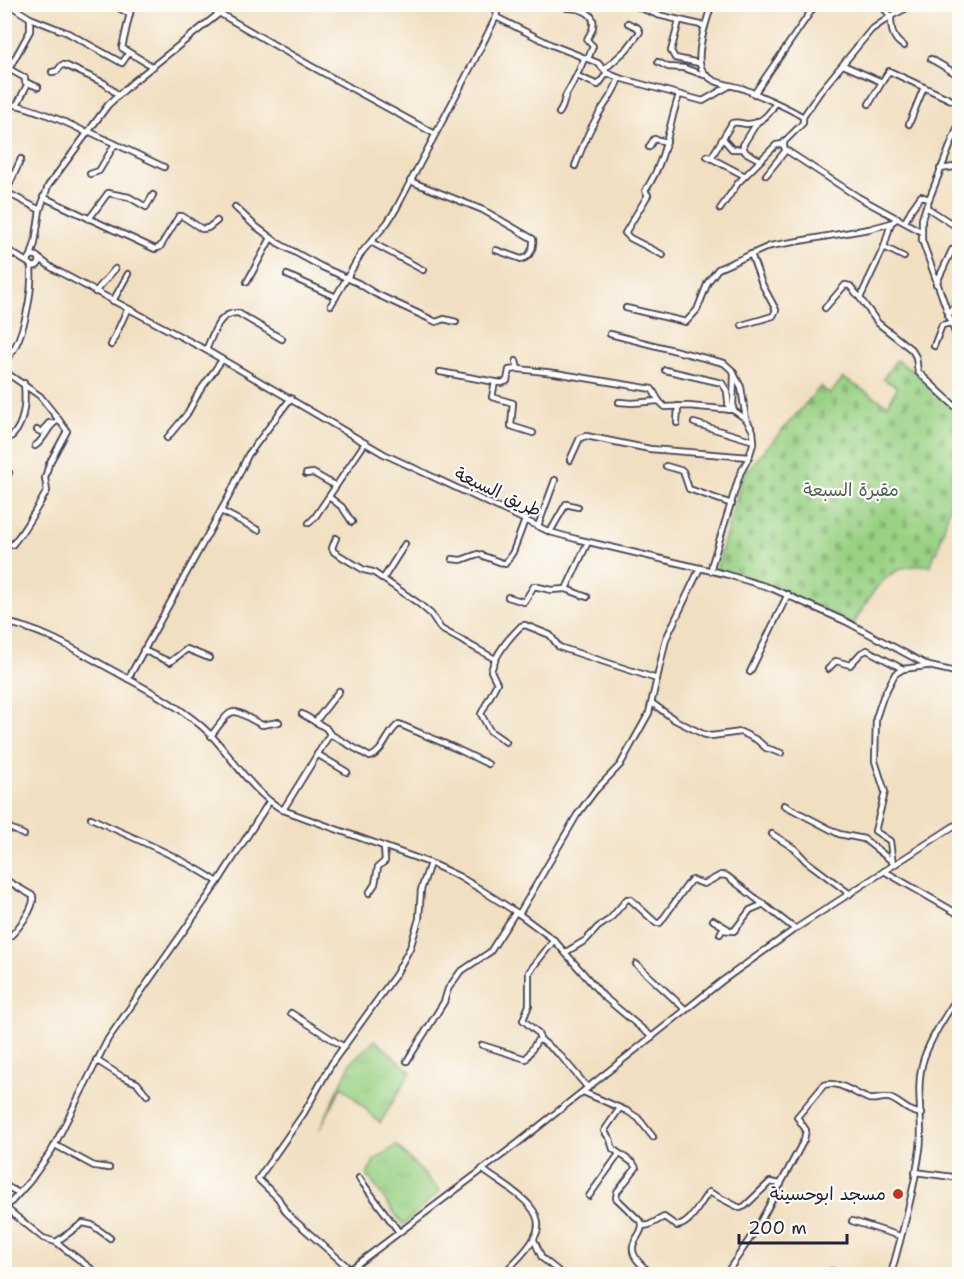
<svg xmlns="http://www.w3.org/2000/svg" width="964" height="1279" font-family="'Shantell Sans','Playpen Sans Arabic',sans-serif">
<defs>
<pattern id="grass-tufts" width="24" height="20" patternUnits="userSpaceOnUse" patternTransform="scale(1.5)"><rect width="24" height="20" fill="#99d183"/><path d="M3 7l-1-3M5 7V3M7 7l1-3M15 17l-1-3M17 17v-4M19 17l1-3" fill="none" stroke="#84b372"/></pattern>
<pattern id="cemetery-stones" width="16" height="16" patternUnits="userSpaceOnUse" patternTransform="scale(1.5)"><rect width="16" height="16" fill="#99d183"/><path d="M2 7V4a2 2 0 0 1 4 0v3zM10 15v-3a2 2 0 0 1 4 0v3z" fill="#84b372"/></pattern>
</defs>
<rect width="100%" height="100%" fill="#fdfcf7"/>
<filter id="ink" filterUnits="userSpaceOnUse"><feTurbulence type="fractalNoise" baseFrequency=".0167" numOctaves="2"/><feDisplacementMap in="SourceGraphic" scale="12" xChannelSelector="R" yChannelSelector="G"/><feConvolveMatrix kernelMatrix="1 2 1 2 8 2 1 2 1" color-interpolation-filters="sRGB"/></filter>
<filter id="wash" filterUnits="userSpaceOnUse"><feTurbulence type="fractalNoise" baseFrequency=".008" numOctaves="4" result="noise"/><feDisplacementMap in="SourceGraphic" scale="24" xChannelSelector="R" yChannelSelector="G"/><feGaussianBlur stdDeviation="1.35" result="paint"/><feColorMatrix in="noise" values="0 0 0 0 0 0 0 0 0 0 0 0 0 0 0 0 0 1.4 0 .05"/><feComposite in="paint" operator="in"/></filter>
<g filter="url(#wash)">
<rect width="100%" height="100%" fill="#f1dfc1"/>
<g fill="url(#grass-tufts)" stroke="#5e7a5f" stroke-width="1.5">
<path d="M375,1040l36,32 -31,51 -38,-37 -22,43 31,-67z"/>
<path d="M396,1145l44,46 -37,34 -36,-50 7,-14z"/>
</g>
<path fill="url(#cemetery-stones)" stroke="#5e7a5f" stroke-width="1.5" d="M896,360l20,13 43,39v62l-22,79h-2l-5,14c-7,-4 -10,-1 -17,-1 -32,4 -44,33 -59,57l-40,-17 -98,-36 27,-95 78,-89 9,8 13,-16 45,27 9,-18 -14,-8z"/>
</g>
<g filter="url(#ink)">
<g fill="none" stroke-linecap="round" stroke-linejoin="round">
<g stroke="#413e4f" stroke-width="8">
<g id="minor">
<path d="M8,4l22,14v13l-21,38 16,9v4l13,5"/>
<path d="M111,4l19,10"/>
<path d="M132,4l-10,44 31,19"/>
<path d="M631,4l27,11 47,11"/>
<path d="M712,4c-5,15 -19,54 -9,67 9,14 28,13 41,18 17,7 44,18 59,28v6l-19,19v5l2,3 72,47 64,35"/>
<path d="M879,4l12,12 24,-12"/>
<path d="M567,8c11,0 29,4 26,18 0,6 -5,9 -6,14l6,6 -5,13"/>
<path d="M219,13l90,52 126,69"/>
<path d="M891,16c0,12 1,24 13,30"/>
<path d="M496,17l56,28 46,18 9,10 12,5 84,23 26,-15"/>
<path d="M30,18l38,15 54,30 7,-10"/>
<path d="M679,21l-8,30 4,7 24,5"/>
<path d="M931,59l29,17"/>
<path d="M658,62l10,5 16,1 20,7"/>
<path d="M843,65l39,17 7,-11 71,33"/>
<path d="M605,69l22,-20 13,-17 -2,-4 -10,-5"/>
<path d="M52,72l5,-1 5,-6h3l39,18 14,12"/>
<path d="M577,76l21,9 9,-12"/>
<path d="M754,94l62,-90"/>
<path d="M869,104l13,-22"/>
<path d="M4,105c13,-5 69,20 83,28"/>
<path d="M17,105l11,-22"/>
<path d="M559,113c5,-6 4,-11 7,-18 7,-12 13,-23 18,-36"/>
<path d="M803,117l17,-25 51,-62 20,-14"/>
<path d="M758,121l-15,24 2,7 15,8"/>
<path d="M960,121l-34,86 -4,12v21l38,107"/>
<path d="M909,124l15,-37"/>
<path d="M88,131l76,36"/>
<path d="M724,140l8,9h12"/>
<path d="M649,147l5,-8 13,3"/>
<path d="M707,156l38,20"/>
<path d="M711,158l21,-35c7,-2 9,1 15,1 14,0 22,-9 28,-20"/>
<path d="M575,166c6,-16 12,-32 21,-47 8,-15 17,-23 23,-41"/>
<path d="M940,169l14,-2 6,3"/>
<path d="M90,174l9,-3 16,-27"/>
<path d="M766,175l20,-25"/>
<path d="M410,181l73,29 50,29c1,9 -3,19 -12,20l-25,-9"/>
<path d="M4,191l36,19"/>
<path d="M6,192l15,-33"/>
<path d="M43,197l112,52 5,-2 19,-31h3l20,13 6,-1 9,-7"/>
<path d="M235,207l19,18 24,18 44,24 36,16 16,10 56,26 6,3 8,-3 12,3"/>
<path d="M926,207l34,22"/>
<path d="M720,209l18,-26 38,-38 7,-1"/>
<path d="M89,219l19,-26 21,4 17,10 7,-12"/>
<path d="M905,222l6,-12 10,-14 8,3"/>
<path d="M891,223l-7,24 -24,51 18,25 34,27 4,7 2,15 42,39"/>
<path d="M371,242l52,28"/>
<path d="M884,247l20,10"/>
<path d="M4,248l26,16"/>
<path d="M663,255l-33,-17 -5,-5 23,-38 -3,-4c21,-30 23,-64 34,-96"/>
<circle cx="34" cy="261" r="5.5"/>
<path d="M31,256l4,-13 5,-33 8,-24 60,-81 25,-23 98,-78"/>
<path d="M40,259l12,9 154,82 178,104 141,66 25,12 26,7 149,35 46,14 76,34 82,44 31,7"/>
<path d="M287,275l49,22"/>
<path d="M247,282l24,-44"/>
<path d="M936,284l16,-34"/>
<path d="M95,292l20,-23"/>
<path d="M113,301l15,-27"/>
<path d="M331,305l31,-53 25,-29 9,-14 77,-146 23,-46 3,-13"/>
<path d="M626,308l60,14 11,-12 11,-28 10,-13 52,-23 99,-17 22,-6 7,-5"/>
<path d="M825,308l20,-23 5,1 10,12"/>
<path d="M948,316l7,-11 5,-18"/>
<path d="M742,325l31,-9 3,-6 -14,-26 -11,-30"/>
<path d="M610,334l114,29 10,9 -1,38"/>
<path d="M111,345l16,-35"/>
<path d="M934,346l8,-21 9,-2"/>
<path d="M206,350c7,-15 12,-38 32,-37l44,26"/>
<path d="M516,361l2,8 37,4 97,16 7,12 6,6 23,-1 45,4 13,9 7,12 1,10 -5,16 -9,17 -28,90 -1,7"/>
<path d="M4,363c20,-21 29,-70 27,-98"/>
<path d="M665,370l57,13 5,8 2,19"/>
<path d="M4,371l36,25 19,24c-11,4 -14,20 -24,26"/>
<path d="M440,372l61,11 6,-2 2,-11 9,-1"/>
<path d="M734,374l7,13 5,32"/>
<path d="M495,382l-3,15 21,6 -2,23 22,7"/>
<path d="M619,402l13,1 27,-2"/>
<path d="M677,423l1,-17"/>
<path d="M694,423l60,18"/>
<path d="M37,430l4,2 8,-9h4"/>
<path d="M167,438l20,-24 12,-22 23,-32"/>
<path d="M4,441c21,-9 22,-39 20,-58"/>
<path d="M570,460l10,-22 6,-2 64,13 99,8"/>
<path d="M666,466l17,5 6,18 43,15"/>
<path d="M4,471l5,2"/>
<path d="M306,474l7,-1 23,13"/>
<path d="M329,497l13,10 10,15"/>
<path d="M221,511l37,19"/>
<path d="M309,523l6,-6 50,-74"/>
<path d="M538,526l17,-46"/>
<path d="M550,532l16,-28 12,3"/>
<path d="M336,538l-4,10 2,4 30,18 9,2 45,31 13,11 10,15 54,30"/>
<path d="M4,545h8c14,-16 24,-36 35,-54l-2,-13 4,-14 18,-33 -8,-11"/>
<path d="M452,559l9,1 17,-6 27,10 8,-12 12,-32"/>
<path d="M383,579l22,-35"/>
<path d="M508,597l16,5 10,-16 17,4 15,-1"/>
<path d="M587,597l-21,-8 22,-47"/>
<path d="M4,622c41,8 73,29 108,48 34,19 71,37 99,65 24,26 41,57 72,75l147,53 28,13 22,13 39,25 35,26 49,56 49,41"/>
<path d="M143,650l27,12 17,-13 22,9"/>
<path d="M828,669l8,-8 14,4 11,-12 6,-3 36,19"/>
<path d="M750,672l38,-78"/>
<path d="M128,679l101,-183 19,-41 43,-57"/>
<path d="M652,703l23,17 28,14 8,2 30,-4 16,8 9,8 15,5"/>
<path d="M302,714l24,14 4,6 40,23c14,-5 17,-25 29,-33l58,25 31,15"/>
<path d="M315,722l24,-31"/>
<path d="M211,736c24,-32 18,-28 51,-11l17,-3"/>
<path d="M506,742l-16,-11 -9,-17 16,-31 -6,-12c5,-18 17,-32 30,-45l4,-1 25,10 9,12 98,32"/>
<path d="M317,754l30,18"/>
<path d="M784,805l55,29 25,5 29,23"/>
<path d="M283,810l47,-76"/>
<path d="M91,818c43,21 87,37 127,64"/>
<path d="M4,825l20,10"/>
<path d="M772,834l23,15 11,12 44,33"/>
<path d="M893,865l-3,-24 -15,-10 10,-39 -10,-31 1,-43 7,-21 12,-23 8,-5 23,-3"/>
<path d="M884,871l76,44"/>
<path d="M4,879l29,17c2,13 -18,38 -29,45"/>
<path d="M369,893l6,-9 3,-17 7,-6 -1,-14"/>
<path d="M519,914l58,-99 18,-24 25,-26 29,-52 17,-74 34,-71"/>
<path d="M713,920l15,9"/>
<path d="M720,934l2,-4 12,1 16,-21 14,-6"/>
<path d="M566,952l20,-12 12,-13 12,-8 17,-20h3l26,24h4l30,-42 3,-1 11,4 17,-9 6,1 68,53"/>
<path d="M636,964l50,46"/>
<path d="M291,1013l53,34"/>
<path d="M541,1040l-4,-8 -14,-12 6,-15v-33l25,-32"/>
<path d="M482,1045l44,14 11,-18 4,-1 19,15 28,33"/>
<path d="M96,1060l25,16 16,7 10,12"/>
<path d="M407,1061l37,-59 4,-13 12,-17 30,-20 25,-39"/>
<path d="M583,1092l44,19 11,7 15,19"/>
<path d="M620,1108l-16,23 6,8 3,10 20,14 3,5 -19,24 -1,6 26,25c1,10 -7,14 -9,23 -2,12 12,23 20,28"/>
<path d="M55,1145l39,21 15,2"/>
<path d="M482,1169c19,16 71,39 52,69 -7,14 -21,25 -31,36"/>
<path d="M915,1172l45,6"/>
<path d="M359,1178l40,54"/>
<path d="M4,1185l15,8"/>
<path d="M589,1196l30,-42"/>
<path d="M6,1208l37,30 13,4 42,32"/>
<path d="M4,1210l26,-29 22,-31 56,-111 110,-157 51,-80"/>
<path d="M852,1221l48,15"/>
<path d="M643,1226l6,-1 15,-8 13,9c15,-2 23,-24 32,-34l31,16 5,-2 25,-24 11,2"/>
<path d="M534,1240l8,18 20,16"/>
<path d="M56,1242l27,-19 9,2 18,13"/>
<path d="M350,1269l-56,-49 -8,-8 -8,-14 -20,-19 46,-66 28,-50 64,-89 14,-26 9,-29 2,-29 9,-27"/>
<path d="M831,1271l9,3"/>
<path d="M344,1274l174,-131 204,-162 73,-52 165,-107"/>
<path d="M726,1274l31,-46 47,-88 2,-10 -9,-13 27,-32c16,-5 30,9 45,14 8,2 16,-4 23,0 14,7 12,11 30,15"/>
<path d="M891,1274c11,-40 23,-83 29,-125 4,-30 -6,-62 4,-91 8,-23 23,-44 36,-65"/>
</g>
</g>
<use href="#minor" stroke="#fff" stroke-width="4.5"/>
</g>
</g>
<circle fill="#c8321e" stroke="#fdfcf7" stroke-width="2" cx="898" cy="1194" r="6"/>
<g text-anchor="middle" stroke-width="4.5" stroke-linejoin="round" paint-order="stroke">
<g font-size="18" fill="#4c5f54" stroke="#fdfcf7">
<text x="851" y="496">مقبرة السبعة</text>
</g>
<g font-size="18" fill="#22223b" stroke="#fdfcf7">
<text transform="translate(498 492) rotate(25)" y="6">طريق السبعة</text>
</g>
<g font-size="18" fill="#22223b" stroke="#fdfcf7" text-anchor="end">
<text x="886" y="1200">مسجد ابوحسينة</text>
</g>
</g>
<rect width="964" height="1279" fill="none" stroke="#fdfcf7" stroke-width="24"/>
<path d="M739 1234v9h108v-9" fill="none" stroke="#22223b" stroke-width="3"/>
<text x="748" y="1234" font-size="18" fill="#22223b" stroke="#fdfcf7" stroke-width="4.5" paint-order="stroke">200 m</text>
</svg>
